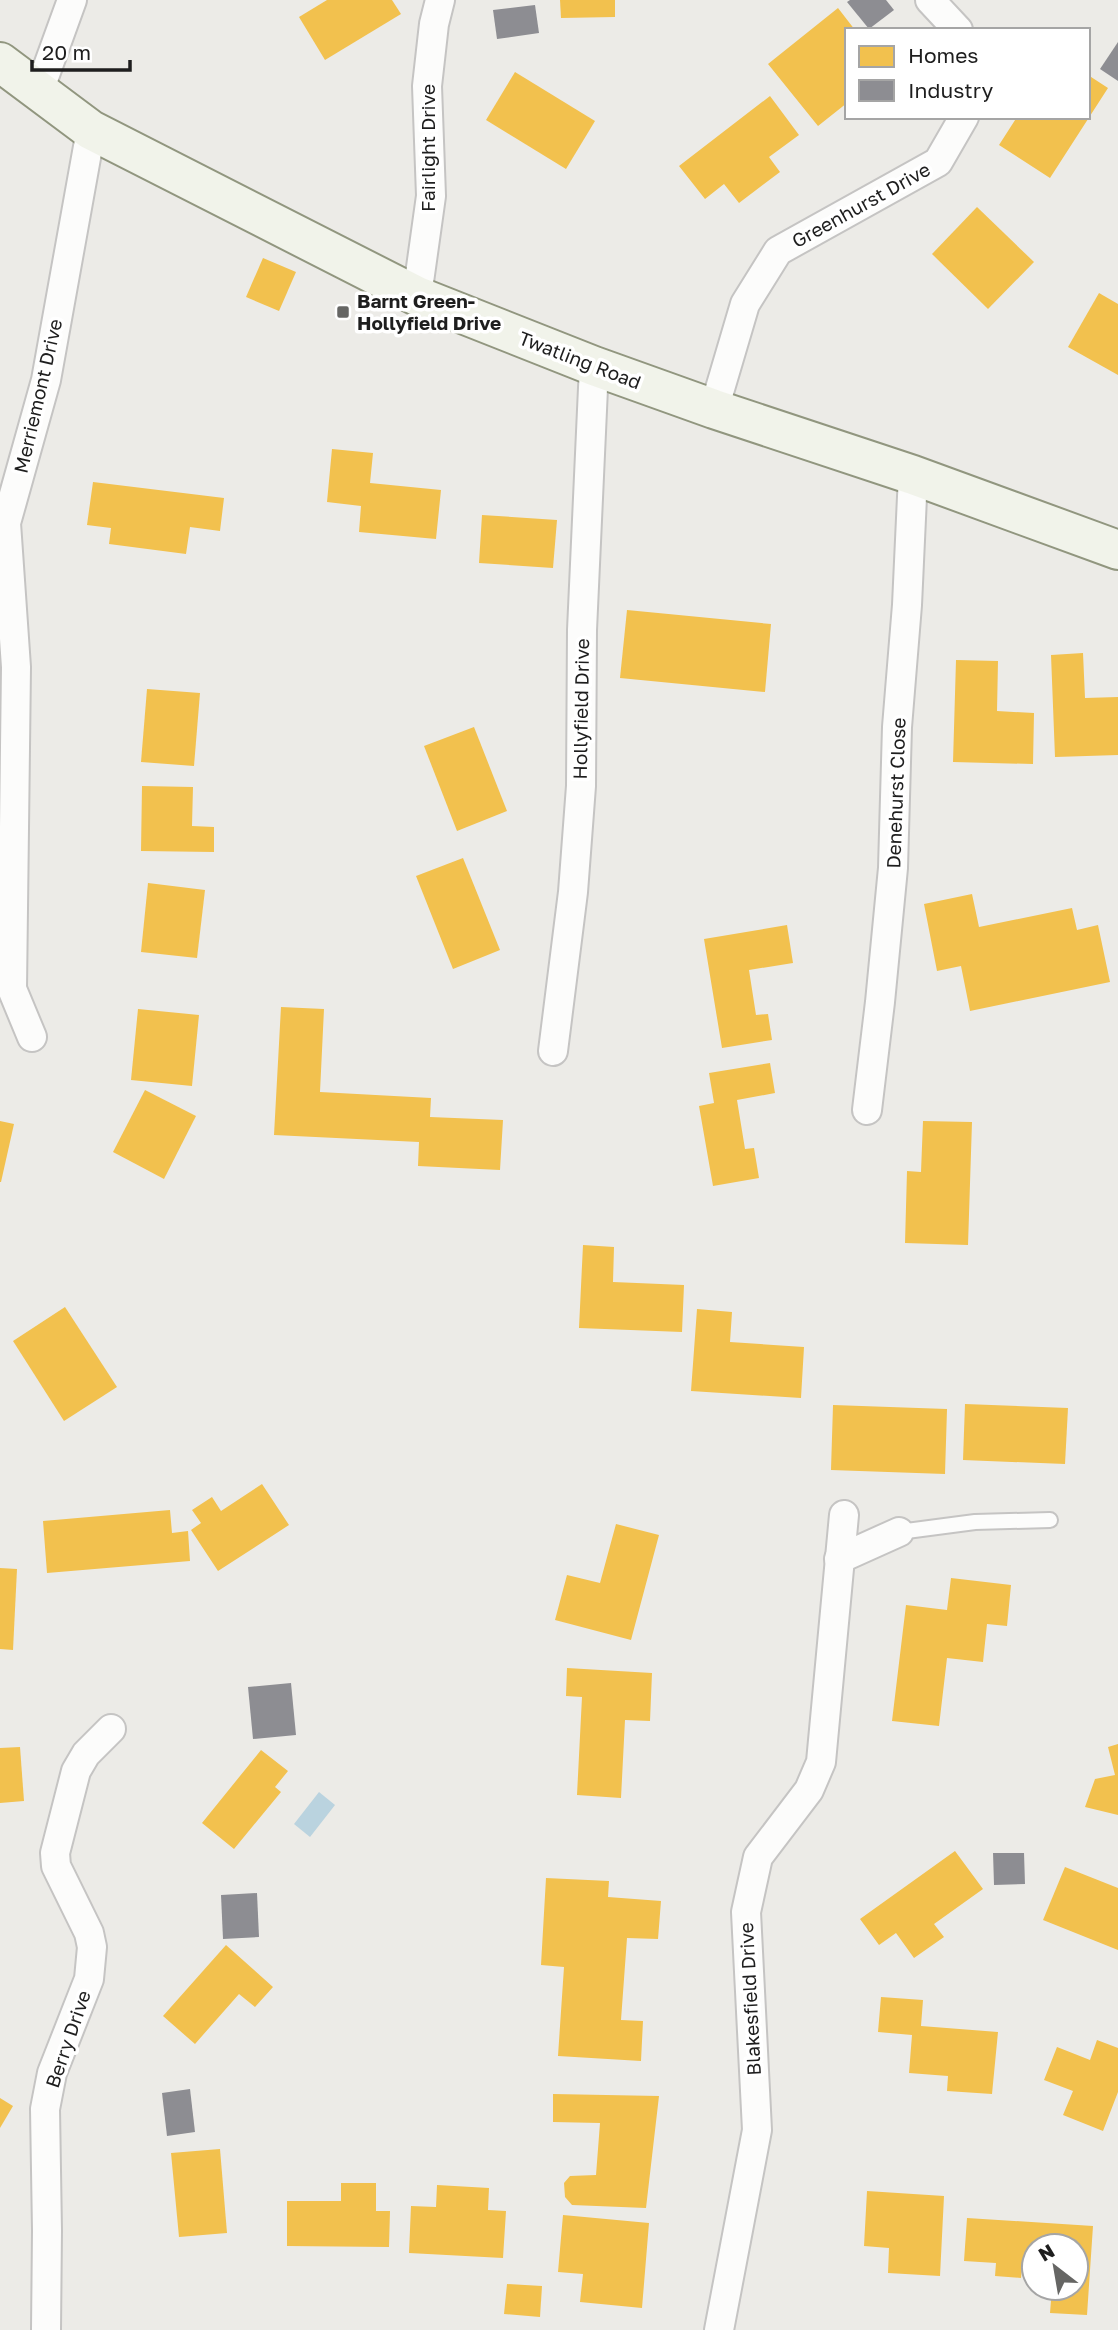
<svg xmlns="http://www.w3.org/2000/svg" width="1118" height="2330" font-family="'Golos Text',sans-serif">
<rect width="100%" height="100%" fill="#ecebe7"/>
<path fill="#bad3df" d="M319,1792l16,13 -25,32 -16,-13z"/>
<g fill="#f2c14e">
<path d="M327,0h65l9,14 -76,46 -26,-43z"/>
<path d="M560,0h55v17l-54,1z"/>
<path d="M838,8l17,22h-8v73l-29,23 -50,-62z"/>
<path d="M515,72l80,49 -29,48 -80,-49z"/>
<path d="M1088,75l20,13 -58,90 -51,-33 18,-28h71z"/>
<path d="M770,96l29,39 -30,22 11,15 -41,31 -15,-19 -19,15 -26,-33z"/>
<path d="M977,207l57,55 -46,47 -56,-55z"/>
<path d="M263,258l33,14 -17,39 -33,-14z"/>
<path d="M1099,293l19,11v71l-50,-28z"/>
<path d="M332,449l41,4 -3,30 71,7 -5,49 -77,-7 2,-26 -34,-4z"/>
<path d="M93,482l131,16 -4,33 -30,-4 -4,27 -77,-10 2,-16 -24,-3z"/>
<path d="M482,515l75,5 -4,48 -74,-5z"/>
<path d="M627,610l144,14 -6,68 -145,-14z"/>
<path d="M1083,653l2,45 33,-1v58l-63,2 -4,-102z"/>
<path d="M956,660l42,1 -1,50 37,2 -1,51 -80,-2z"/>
<path d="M147,689l53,4 -6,73 -53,-4z"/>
<path d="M474,727l33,84 -50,20 -33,-85z"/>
<path d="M142,786l51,1 -1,39 22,1v25l-73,-1z"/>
<path d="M463,858l37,92 -47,19 -37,-93z"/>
<path d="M148,883l57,7 -8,68 -56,-6z"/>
<path d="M972,894l7,33 93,-19 5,22 21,-5 12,57 -140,29 -9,-45 -24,5 -13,-67z"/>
<path d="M787,925l6,38 -44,7 7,45 12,-1 4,26 -50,8 -18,-109z"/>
<path d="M281,1007l43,2 -4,83 111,6 -1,19 73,3 -3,50 -82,-4 1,-24 -145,-7z"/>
<path d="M138,1009l61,6 -7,71 -61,-6z"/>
<path d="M770,1063l5,30 -38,7 8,49 9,-1 5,30 -46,8 -14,-80 15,-3 -5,-30z"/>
<path d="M145,1090l51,26 -32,63 -51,-27z"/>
<path d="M0,1121l14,3 -13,58h-1z"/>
<path d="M923,1121l49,1 -4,123 -63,-2 2,-72 14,1z"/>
<path d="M583,1245l31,2 -1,35 71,3 -2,47 -103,-4z"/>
<path d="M65,1307l52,80 -53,34 -51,-80z"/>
<path d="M697,1309l35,3 -2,30 74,5 -3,51 -110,-7z"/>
<path d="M965,1404l103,4 -3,56 -102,-4z"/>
<path d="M833,1405l114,4 -2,65 -114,-4z"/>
<path d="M262,1484l27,41 -71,46 -27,-41 10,-7 -9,-13 20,-13 9,14z"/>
<path d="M170,1510l2,23 16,-2 2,30 -143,12 -4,-52z"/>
<path d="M616,1524l43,11 -28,105 -76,-20 12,-45 33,8z"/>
<path d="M0,1568l17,1 -4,81 -13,-1z"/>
<path d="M951,1578l60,7 -4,41 -20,-2 -4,38 -36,-4 -8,68 -47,-5 14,-116 41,5z"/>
<path d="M567,1668l85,5 -2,48 -25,-1 -4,78 -44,-3 5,-98 -16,-1z"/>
<path d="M1118,1744v71l-33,-8 10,-28 20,-4 -7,-28z"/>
<path d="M20,1747l4,54 -24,2v-55z"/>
<path d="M261,1750l27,21 -13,16 6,5 -47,57 -32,-26z"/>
<path d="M955,1851l28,38 -49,35 10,13 -30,21 -18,-25 -17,12 -19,-26z"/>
<path d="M1065,1867l53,21v62l-75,-30z"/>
<path d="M546,1878l63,3 -1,16 53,4 -3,38 -31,-1 -6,82 22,1 -2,40 -83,-5 6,-89 -23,-2z"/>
<path d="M226,1945l47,42 -18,20 -16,-13 -44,50 -32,-28z"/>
<path d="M881,1997l42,3 -2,26 77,6 -6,62 -45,-3 1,-15 -39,-3 3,-38 -34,-3z"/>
<path d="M1097,2040l21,8v44l-15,39 -40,-16 10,-24 -29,-11 13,-33 33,13z"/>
<path d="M553,2094l106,2 -13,112 -74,-3 -7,-8 -1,-14 6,-7 26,-1 4,-52 -47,-1z"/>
<path d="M0,2098l13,8 -13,22z"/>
<path d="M220,2149l7,84 -48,4 -8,-84z"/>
<path d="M341,2183h35v28h14l-1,36 -102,-1v-45h54z"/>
<path d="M437,2185l52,3 -1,22 18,1 -3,47 -94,-5 2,-47 25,1z"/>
<path d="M867,2191l77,5 -4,80 -52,-3 1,-25 -25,-2z"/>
<path d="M563,2215l86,8 -7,85 -62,-6 3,-28 -25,-2z"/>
<path d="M967,2218l126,8 -6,89 -37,-2 2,-25h24v-42h-42v22h-12l-1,10 -26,-2 1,-13 -32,-2z"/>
<path d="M507,2284l35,2 -2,31 -36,-3z"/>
</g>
<g fill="#8d8d92">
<path d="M850,0h36l8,10 -25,19 -22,-27z"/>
<path d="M535,5l4,28 -42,6 -4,-29z"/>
<path d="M1118,42v39l-18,-12z"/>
<path d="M291,1683l5,52 -43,4 -5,-52z"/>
<path d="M993,1853h31l1,31 -31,1z"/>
<path d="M257,1893l2,44 -36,2 -2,-44z"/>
<path d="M190,2089l5,43 -28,4 -5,-43z"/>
</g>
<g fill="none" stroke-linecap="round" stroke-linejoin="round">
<g stroke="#c5c4c3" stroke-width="18">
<path id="lane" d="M899,1532l76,-10 75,-2"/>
</g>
<g stroke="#c5c4c3" stroke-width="32">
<g id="street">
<path d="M930,0l28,30"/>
<path d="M39,91l33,-91"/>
<path d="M417,296l14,-100 -4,-110 7,-62 6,-24"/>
<path d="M714,409l31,-105 33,-53 160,-89 26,-45"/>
<path d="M32,1037l-20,-48 4,-322 -10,-144 40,-143 45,-250"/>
<path d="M553,1051l20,-159 8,-106 1,-156 12,-264"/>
<path d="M867,1110l13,-108 13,-134 4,-141 10,-122 6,-130"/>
<path d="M839,1559l60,-27"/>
<path d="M46,2330l1,-99 -2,-122 7,-36 37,-94 3,-32 -3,-14 -33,-67 -1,-13 21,-82 10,-17 25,-25"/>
<path d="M719,2330l38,-200 -11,-218 12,-55 51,-67 12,-28 23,-247"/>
</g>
</g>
<g stroke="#91967f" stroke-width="42">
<path id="secondary" d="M0,62l91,68 326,166 177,70 120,43 199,66 205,75"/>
</g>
<use href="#lane" stroke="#fcfcfb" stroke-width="14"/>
<use href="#street" stroke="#fcfcfb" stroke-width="28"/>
<use href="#secondary" stroke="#f1f3ea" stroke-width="38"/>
</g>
<rect fill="#666664" stroke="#fff" stroke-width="2.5" x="336" y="305" width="14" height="14" rx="3.5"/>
<g text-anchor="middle" stroke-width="7" stroke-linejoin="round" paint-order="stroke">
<g font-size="19" fill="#1e1e1e" stroke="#fff">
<text transform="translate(428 148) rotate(-90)" y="7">Fairlight Drive</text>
<text transform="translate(861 205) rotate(-29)" y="7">Greenhurst Drive</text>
<text transform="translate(580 360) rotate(21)" y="7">Twatling Road</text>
<text transform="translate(38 396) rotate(-77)" y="7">Merriemont Drive</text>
<text transform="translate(581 709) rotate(-89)" y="7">Hollyfield Drive</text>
<text transform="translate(896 793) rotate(-88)" y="7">Denehurst Close</text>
<text transform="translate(750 1999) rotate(-93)" y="7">Blakesfield Drive</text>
<text transform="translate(68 2039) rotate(-71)" y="7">Berry Drive</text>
</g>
<g font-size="19" font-weight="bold" fill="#1e1e1e" stroke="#fff" text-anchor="start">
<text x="357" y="308">Barnt Green-<tspan x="357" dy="22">Hollyfield Drive</tspan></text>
</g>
</g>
<rect x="845" y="28" width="245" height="91" fill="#ffffff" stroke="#a5a5a5" stroke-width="2"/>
<rect x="859" y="46" width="35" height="21" fill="#f2c14e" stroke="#a5a5a5" stroke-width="2"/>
<text x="908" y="63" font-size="21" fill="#1e1e1e">Homes</text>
<rect x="859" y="80" width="35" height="21" fill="#8d8d92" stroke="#a5a5a5" stroke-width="2"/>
<text x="908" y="98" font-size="21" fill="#1e1e1e">Industry</text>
<g transform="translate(1055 2267) rotate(329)"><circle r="33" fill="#ffffff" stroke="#a5a5a5" stroke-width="2"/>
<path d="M0-5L12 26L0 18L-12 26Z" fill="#666664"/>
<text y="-10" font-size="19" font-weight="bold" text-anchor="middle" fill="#1e1e1e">N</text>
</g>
<path d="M32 60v10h98v-10" fill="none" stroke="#1e1e1e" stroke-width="3.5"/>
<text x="42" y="60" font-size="21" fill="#1e1e1e" stroke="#ffffff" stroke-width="5" paint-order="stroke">20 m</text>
</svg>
